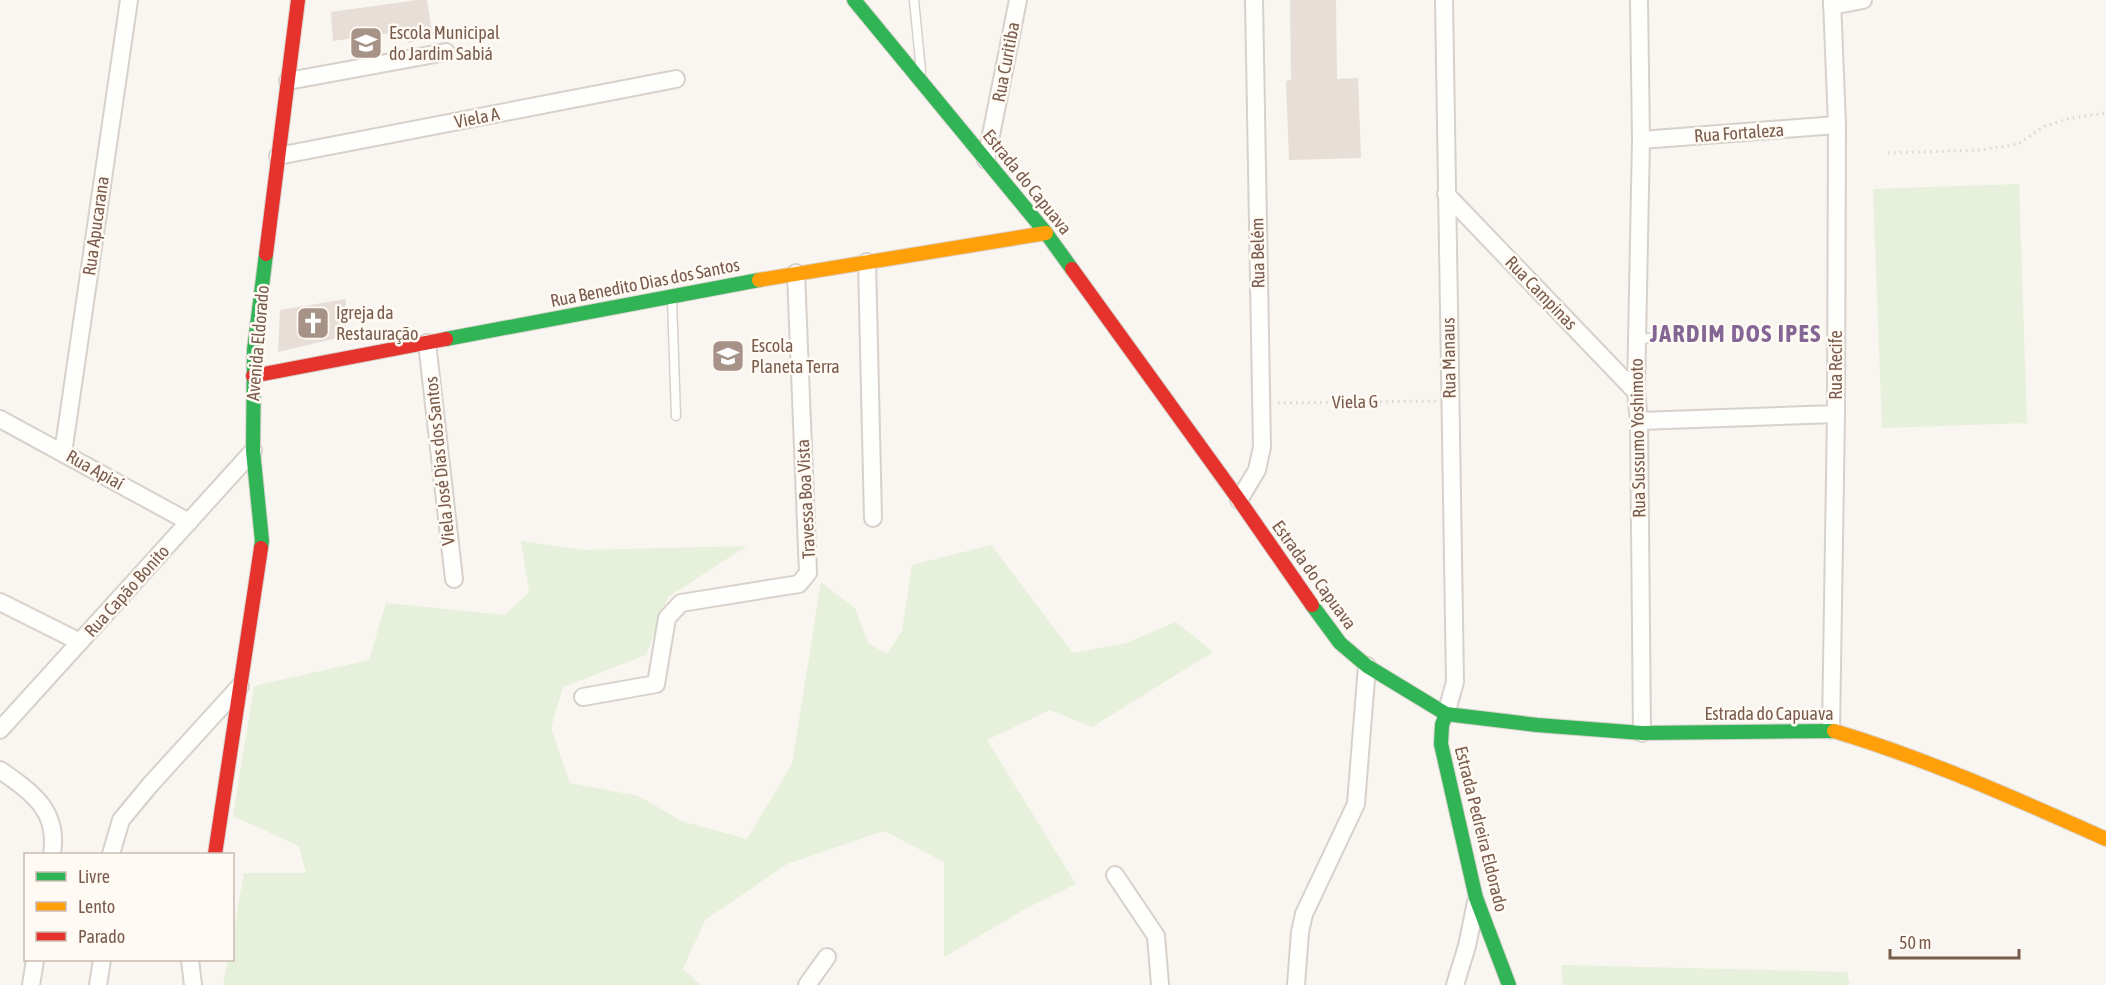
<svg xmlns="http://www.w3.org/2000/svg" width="2106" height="985" font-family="'Asap Condensed',sans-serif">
<rect width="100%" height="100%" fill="#f9f5f0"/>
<g fill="#e7f0db">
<path d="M2019,184l8,239 -145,5 -9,-239z"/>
<path d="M521,541l62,9 164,-4 -79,51 -22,58 -83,32 -12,41 19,55 69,13 42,25 66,18 45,-75 29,-182 34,26 13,35 19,11 15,-23 10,-66 79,-20 82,108 53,-10 50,-21 37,30 -121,75 -42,-17 -63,30 89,144 -51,25 -81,48v-95l-60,-31 -97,33 -82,56 -22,49 18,16h-478l5,-25h4l1,-26 11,-61h62l-7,-27 -66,-30 21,-130 115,-26 17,-57 119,12 24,-23z"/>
<path d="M1561,965l286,7 3,13h-287z"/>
</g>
<g fill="#e6ded7">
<path d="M417,0h10l6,37 -25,6 -3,-12 -72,10 -2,-29z"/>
<path d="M1290,0h46l1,79 21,-1 3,80 -72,2 -3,-79 5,-1z"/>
<path d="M346,299v37l-68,16 2,-42z"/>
</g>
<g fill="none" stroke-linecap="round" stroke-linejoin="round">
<g stroke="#d7d1cb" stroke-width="11">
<g id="lane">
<path d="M914,0l7,71"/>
<path d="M672,300l4,116"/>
<path d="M1636,340l64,-10"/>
</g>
</g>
<g stroke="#d7d1cb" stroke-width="20">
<g id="street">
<path d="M1444,0l11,682 -9,32"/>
<path d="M1639,0l2,140 -5,252 3,29 3,312"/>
<path d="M1832,6l31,-6"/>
<path d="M288,81l158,-29"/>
<path d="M1641,140l196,-15"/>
<path d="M278,156l398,-77"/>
<path d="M986,160l32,-160"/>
<path d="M1446,194l190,198"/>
<path d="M867,262l6,256"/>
<path d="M427,343l27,236"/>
<path d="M0,419l189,103"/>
<path d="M1639,421l197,-7"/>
<path d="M63,453l66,-453"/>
<path d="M1239,500l18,-30 5,-23 -8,-447"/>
<path d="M0,602l80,40"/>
<path d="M583,697l73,-13 11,-66 14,-15 118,-19 9,-11 -12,-300"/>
<path d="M0,730l253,-279"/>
<path d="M1831,730l5,-316 1,-289 -5,-125"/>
<path d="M0,770c33,23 59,41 52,84"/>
<path d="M111,854l10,-34 29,-35 90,-99"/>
<path d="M1115,875l41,61 4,49"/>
<path d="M190,960l3,25"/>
<path d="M31,985l4,-25"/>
<path d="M98,985l4,-25"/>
<path d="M807,985l20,-28"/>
<path d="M1296,985l4,-53 4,-18 52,-110 11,-138"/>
<path d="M1455,985l12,-39 9,-44"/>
</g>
</g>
<g stroke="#d9d2cb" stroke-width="16">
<g id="fast">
<path d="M854,0l192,233 26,36"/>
<path d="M446,339l313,-59"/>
<path d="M261,548l1,-7 -9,-90 1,-101 12,-96"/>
<path d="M1312,605l28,38 27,23 79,48 91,11 105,8 192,-2"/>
<path d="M1446,714l-4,11 -1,19 35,154 33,87"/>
</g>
</g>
<g stroke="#d9d2cb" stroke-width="16">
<g id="slow">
<path d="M759,280l287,-47"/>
<path d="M1834,731c93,28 183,68 272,108"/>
</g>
</g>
<g stroke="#d9d2cb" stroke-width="16">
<g id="jam">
<path d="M266,254l32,-254"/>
<path d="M1072,269l167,231 73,105"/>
<path d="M253,376l193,-37"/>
<path d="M215,854l46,-306"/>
</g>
</g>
<g stroke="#dcd5d0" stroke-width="3" stroke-dasharray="1.5 4.5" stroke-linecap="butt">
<path d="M1888,153l93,-3 37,-6 27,-18 22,-7 39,-6"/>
<path d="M1278,403l158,-2"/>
</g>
<use href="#lane" stroke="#fefefd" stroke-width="8"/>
<use href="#street" stroke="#fefefd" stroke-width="16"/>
<use href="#fast" stroke="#30b455" stroke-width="14"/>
<use href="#slow" stroke="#ff9f0a" stroke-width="14"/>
<use href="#jam" stroke="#e5322d" stroke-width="14"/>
</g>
<defs>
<g id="school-square" transform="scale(1.725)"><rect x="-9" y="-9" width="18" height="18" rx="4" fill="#a69286" stroke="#fffaf3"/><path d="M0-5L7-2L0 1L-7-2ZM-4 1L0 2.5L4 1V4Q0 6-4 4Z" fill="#fff"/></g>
<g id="church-square" transform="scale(1.725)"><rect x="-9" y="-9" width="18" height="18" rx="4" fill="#a69286" stroke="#fffaf3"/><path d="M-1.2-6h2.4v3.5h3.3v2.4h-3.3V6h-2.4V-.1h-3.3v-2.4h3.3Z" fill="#fff"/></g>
</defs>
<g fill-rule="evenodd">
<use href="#school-square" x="366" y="43"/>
<use href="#church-square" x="313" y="323"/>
<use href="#school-square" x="728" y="356"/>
</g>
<g text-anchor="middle" stroke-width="5" stroke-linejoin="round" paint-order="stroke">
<g font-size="18" fill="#7a5c4d" stroke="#fffaf3" text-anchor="start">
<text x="389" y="39">Escola Municipal<tspan x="389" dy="21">do Jardim Sabiá</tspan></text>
<text x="336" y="319">Igreja da<tspan x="336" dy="21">Restauração</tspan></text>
<text x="751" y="352">Escola<tspan x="751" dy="21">Planeta Terra</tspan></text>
</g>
<g font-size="18" fill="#7a5c4d" stroke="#fffaf3">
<text transform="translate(1006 62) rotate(-79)" y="6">Rua Curitiba</text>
<text transform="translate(477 118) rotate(-11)" y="6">Viela A</text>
<text transform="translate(1739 133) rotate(-4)" y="6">Rua Fortaleza</text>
<text transform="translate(1027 182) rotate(51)" y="6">Estrada do Capuava</text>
<text transform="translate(96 226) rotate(-82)" y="6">Rua Apucarana</text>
<text transform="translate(1258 253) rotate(-91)" y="6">Rua Belém</text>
<text transform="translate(645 283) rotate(-11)" y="6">Rua Benedito Dias dos Santos</text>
<text transform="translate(1541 293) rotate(46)" y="6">Rua Campinas</text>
<text transform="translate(258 343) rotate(-85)" y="6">Avenida Eldorado</text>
<text transform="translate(1449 358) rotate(-91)" y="6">Rua Manaus</text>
<text transform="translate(1836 365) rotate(-90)" y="6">Rua Recife</text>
<text transform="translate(1355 402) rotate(-1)" y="6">Viela G</text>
<text transform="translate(1638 438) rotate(-91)" y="6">Rua Sussumo Yoshimoto</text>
<text transform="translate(440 461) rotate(-96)" y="6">Viela José Dias dos Santos</text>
<text transform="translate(95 470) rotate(29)" y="6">Rua Apiaí</text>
<text transform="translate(806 499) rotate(-93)" y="6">Travessa Boa Vista</text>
<text transform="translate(1314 575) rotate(54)" y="6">Estrada do Capuava</text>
<text transform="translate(127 591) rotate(-48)" y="6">Rua Capão Bonito</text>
<text x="1769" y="720">Estrada do Capuava</text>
<text transform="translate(1481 829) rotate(76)" y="6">Estrada Pedreira Eldorado</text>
</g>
<g font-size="24" font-weight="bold" letter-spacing="1.5" fill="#846695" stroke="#fffaf3">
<text x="1736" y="342">JARDIM DOS IPES</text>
</g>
</g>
<rect x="24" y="853" width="210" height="108" fill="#fffaf3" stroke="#cabbb1" stroke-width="1.5"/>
<rect x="36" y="872" width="30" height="9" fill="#30b455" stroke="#cabbb1" stroke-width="1.5"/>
<text x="78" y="883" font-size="18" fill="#7a5c4d">Livre</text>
<rect x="36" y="902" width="30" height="9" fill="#ff9f0a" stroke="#cabbb1" stroke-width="1.5"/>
<text x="78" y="913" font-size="18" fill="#7a5c4d">Lento</text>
<rect x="36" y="932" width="30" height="9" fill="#e5322d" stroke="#cabbb1" stroke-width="1.5"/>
<text x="78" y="943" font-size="18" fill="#7a5c4d">Parado</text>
<path d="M1890 949v9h129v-9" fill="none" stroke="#7a5c4d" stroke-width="3"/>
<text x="1899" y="949" font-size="18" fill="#7a5c4d" stroke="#fffaf3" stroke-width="4.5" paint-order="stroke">50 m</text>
</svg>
